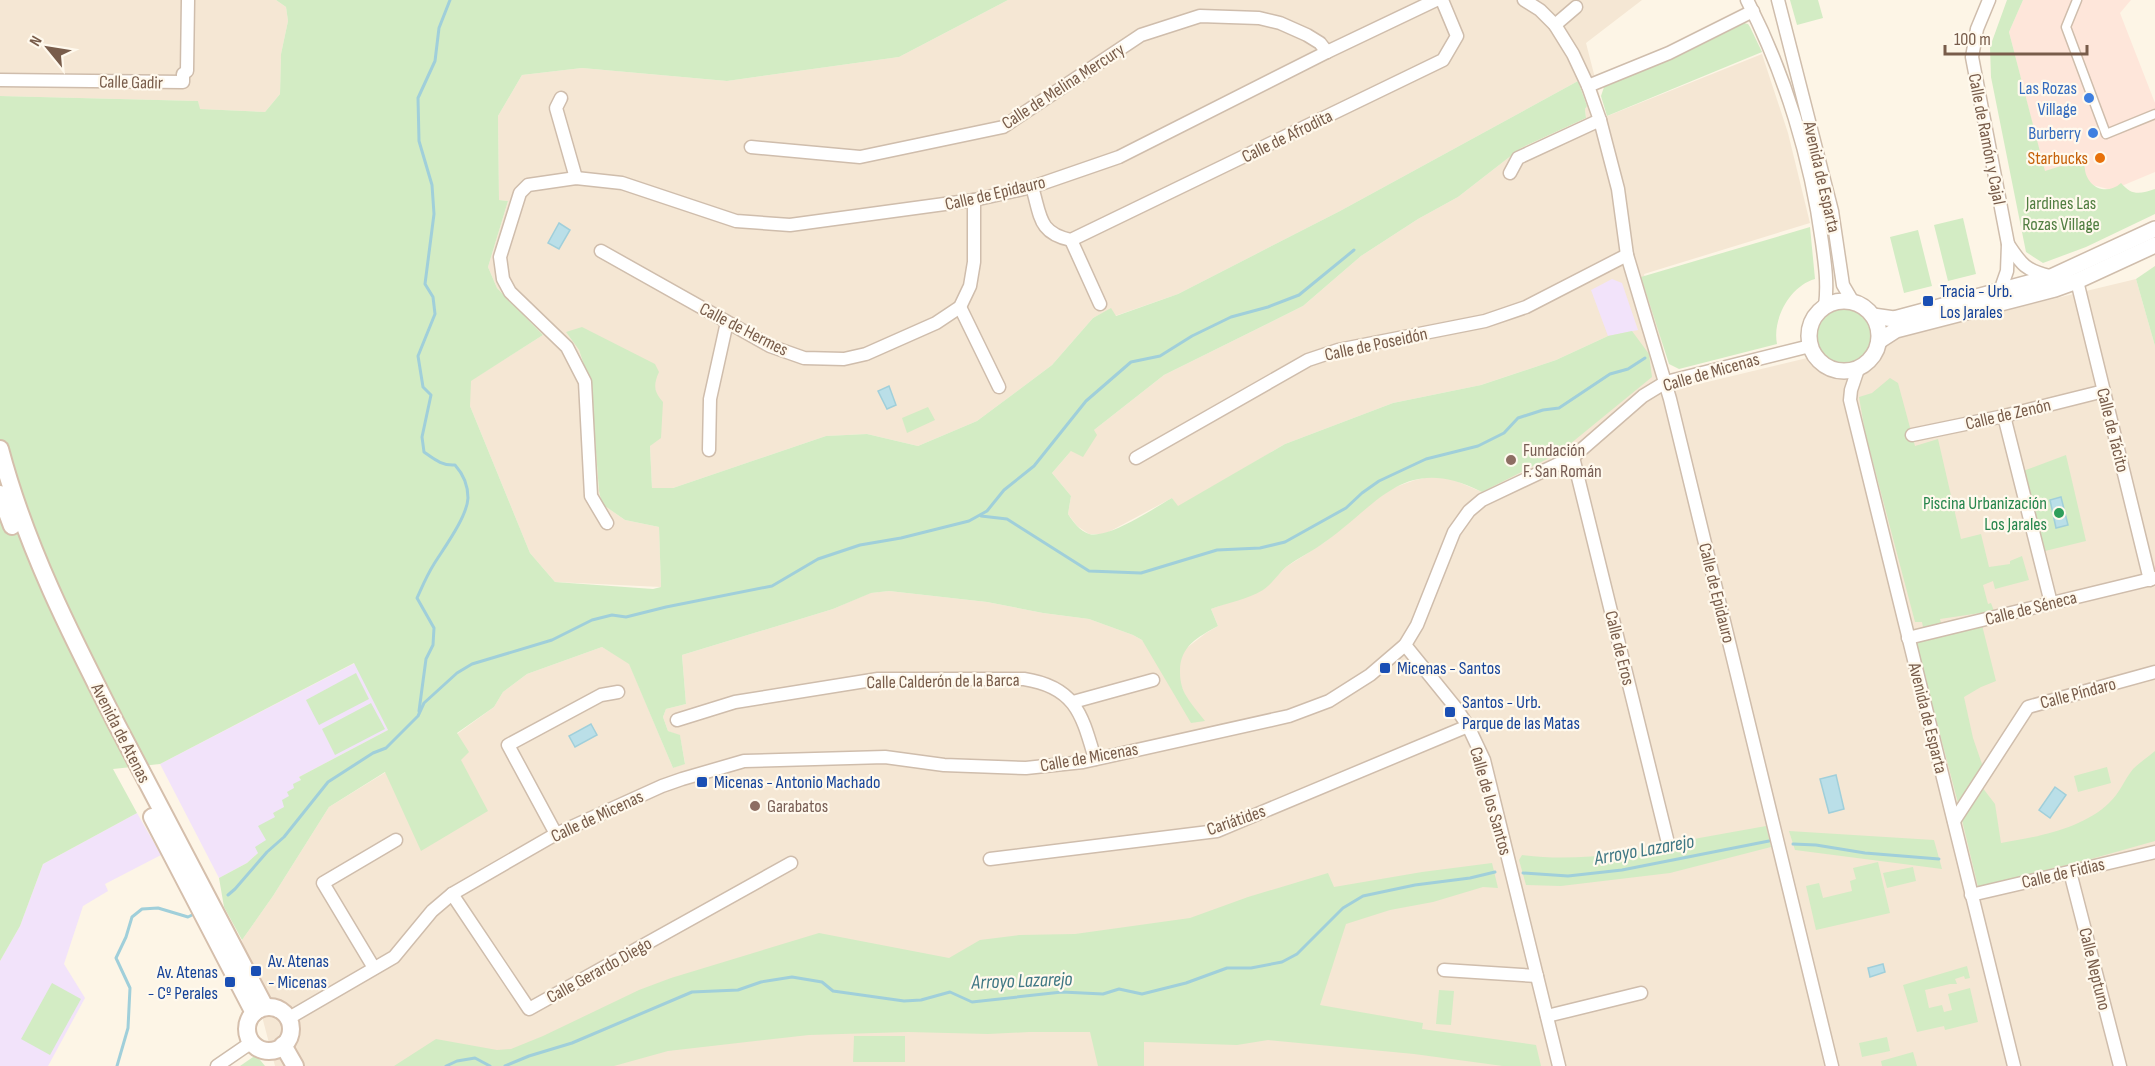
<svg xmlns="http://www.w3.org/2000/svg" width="2155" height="1066" font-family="'Sofia Sans Condensed',sans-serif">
<rect width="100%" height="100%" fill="#fdf5e6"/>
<g fill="#f5e7d4">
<path d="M0,0h276l10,7 2,14 -7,33 -1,40 -15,18 -66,-3 -1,-8 -198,-5z"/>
<path d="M1008,0h634l-56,43 19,74 157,-63 26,79 22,90 -166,51 30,116 462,-111 19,67v720h-1880l-33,-126 31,-44 56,-89 57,-35 75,-12 -4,-26 37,-27 9,-15 24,-18 75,-27 27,16 44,105 12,-5 -5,-27 -12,-5 -5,-14 3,-8 20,-5 -4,-49 151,-46 37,-16 19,-2 98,11 56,11 46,6 44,16 9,5 63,80 -20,-25 -5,-12v-22l4,-11 22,-17 12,-7 -7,-17 53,-20 22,-22 39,-25 62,-52 28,-10 14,-3 20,1 33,14 126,-156 -52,24 -75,25 -88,18 -108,41 -107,63 -6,-9 -67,36h-16l-12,-8 -9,-12 3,-18 -19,-23 19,-22 23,-21 70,-55 139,-69 58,-50 57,-37 40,-22 63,-49 65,-30 -1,-9 2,-3 -9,-25 -238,130 -162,83 -63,22 -4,-7 -18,9 -41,47 -75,56 -59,25 -51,-12 -41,2 -153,52h-21l-2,-42 6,-52 -2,-12 -87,-49 12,17 12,36 8,105 3,13 23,16 34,7 2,60 -106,-5 -25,-29 -60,-147v-25l73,-46 -46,-47 -9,-21 20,-66 -9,-1 -1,-84 24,-41 60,-7 145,13 172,-24z"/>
</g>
<path fill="#fee6da" d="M2023,0h108l-11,13 35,90v69l-43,18 -67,-17 -36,-141z"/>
<g fill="#f2e3fa">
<path d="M1612,279l10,4 16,47 -30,6 -17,-46z"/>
<path d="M355,663l33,67 -89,47 2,3 -12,16 -5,11 -9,10 -9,23 -8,13 -11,10 -28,15 -59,-114z"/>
<path d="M137,813l24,42 -56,29 3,7 -25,15 -19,58 21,34 -37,68h-48v-105l20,-35 23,-62z"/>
</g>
<g fill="#d3ecc4">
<path d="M276,0h732l-109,57 -172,24 -145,-13 -60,7 -24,41 1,84 9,1 -20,66 9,21 46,47 -72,46 -1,25 60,147 25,29 98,7 8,-2 -2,-60 -34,-7 -23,-16 -3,-13 -8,-105 -12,-36 -13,-18 16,-5 73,37 4,8c-6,13 -5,20 4,30l-2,36 -11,8 2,42h21l153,-52 41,-2 51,12 59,-25 75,-56 41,-47 18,-10 5,8 62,-22 162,-83 238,-130 9,25 -2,3 1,9 -65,30 -63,49 -40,22 -57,37 -58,50 -139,69 -70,55 3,5 -14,22 -12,-6 -19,22 19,23 -3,18c5,8 12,17 21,20 20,5 65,-26 83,-36l6,8 107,-62 108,-41 88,-18 75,-25 52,-24 24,-5 17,23 3,23 -93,76 -77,39c-77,-39 -101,10 -157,50 -12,9 -27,16 -39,25 -8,7 -14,17 -23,23 -15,9 -36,13 -52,19l7,17c-20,11 -38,20 -38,45 0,8 1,15 5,23 5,9 13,18 20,27l-14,2 -49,-83 -9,-5 -44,-16 -46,-6 -56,-11 -98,-11 -18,2 -38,16 -151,46 4,49 -20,5 -3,8 5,14 12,4 5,29 -12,4 -44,-104 -27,-17 -75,27 -24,18 -9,15 -37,26 12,19 -8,8 27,51 -67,40 -36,-79 -56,35 -56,89 -31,44 -18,-33 -5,-29 28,-15 11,-10 -3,-6 11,-7 -8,-14 17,-9 -2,-4 11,-6 -2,-7 7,-4 -2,-4 7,-4 -1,-4 8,-4 -2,-3 89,-47 -34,-67 -194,101 -47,5 24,44 -94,51 -23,62 -20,35v-865l198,5 2,8 65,3 15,-18 1,-40 7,-33 -2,-14z"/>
<path d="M1790,0h28l5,18 -26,7z"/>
<path d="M2007,0h16l-14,32 36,139 41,-13c-7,22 16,42 35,25 11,13 19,11 34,6v25l-69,33 -43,16 -17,-11 -35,-175 -1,-30z"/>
<path d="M1744,23l4,1 2,3 12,25 -155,64 -6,-20 3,-9 76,-32z"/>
<path d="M1963,218l13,56 -28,7 -14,-56z"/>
<path d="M1810,227l5,52c-25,7 -43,40 -38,65l-98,25 -10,-5 -28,-87z"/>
<path d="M1918,230l14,56 -28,7 -14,-56z"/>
<path d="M2155,266v80l-19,-67z"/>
<circle cx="1845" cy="337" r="28"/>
<path d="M1890,378l8,5 17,63 23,-7 23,100 20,-5 8,33 21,-3v-3l12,-5 7,24 -34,9 -2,-8 -10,4 5,19 3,-1 3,8 -54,8 1,4 -18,4 -1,-5h-7l-50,-190 -6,-35 13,-4z"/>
<path d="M928,407l7,13 -28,13 -5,-15z"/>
<path d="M2066,455l20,86 -41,10 -22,-80z"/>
<path d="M1982,625l14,56 -15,6 -17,10 9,41 10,29 -23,36h-2l-42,-161z"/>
<path d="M356,673l13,26 -50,26 -13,-25z"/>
<path d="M371,703l14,26 -50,26 -13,-26z"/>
<path d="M2155,751v90l-64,18 -113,28 -16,-67 20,-33 13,17 6,39c36,-6 81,-14 108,-40 11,-10 15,-23 24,-34 6,-6 15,-12 22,-18z"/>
<path d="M2107,767l4,16 -33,9 -4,-16z"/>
<path d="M1766,826l5,21 -101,26 -109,13 -35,-1 -7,-25 3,-5c52,7 104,-2 154,-9l1,-4z"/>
<path d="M1789,831l145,9 8,29 -147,-19z"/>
<path d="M1878,862l12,51 -74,17 -10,-44 13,-3 4,15 29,-7 -2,-10 6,-2 -3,-11z"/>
<path d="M1492,863l6,25 -15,-1 -50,15 -43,8 -44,14 -26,81 103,18 -1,6 114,16 5,21h-38l-89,-12 -146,-14 -31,5 -93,-3v24h-46l-8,-34h-61l-41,2 -80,-2 -99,3 -141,16 -54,15h-220l42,-27 61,11 14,-1 32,-13 96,-46 32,-12 148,-45 130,25 31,-18 39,-5 56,-1 115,-16 58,-21 80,-24 6,14 88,-15z"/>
<path d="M1913,867l3,14 -29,7 -4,-15z"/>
<path d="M1967,966l3,12 -5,1 -1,-3 -9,3 2,5h-7l-25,6 4,18 13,-3 2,7 8,-2 -4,-16 22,-6 8,34 -33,8 -1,-4 -27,6 -14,-47z"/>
<path d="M52,983l29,16 -31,56 -29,-16z"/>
<path d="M1439,990l15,1 -3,34 -15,-1z"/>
<path d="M854,1036h51v26h-52z"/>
<path d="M1887,1037l3,14 -28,6 -3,-14z"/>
<path d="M1913,1052l4,14h-35l-1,-5z"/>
<path d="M256,1055l9,11h-25z"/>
</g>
<g fill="#badfe8" stroke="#a0cfda" stroke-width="1.5">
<path d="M559,223l11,7 -11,19 -11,-6z"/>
<path d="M889,386l7,19 -9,4 -9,-18z"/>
<path d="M2061,497l7,28 -12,3 -6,-28z"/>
<path d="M591,724l6,11 -22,12 -6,-11z"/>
<path d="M1836,775l8,34 -15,4 -9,-34z"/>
<path d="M2055,787l11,8 -16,23 -11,-8z"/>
<path d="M1883,964l2,8 -15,5 -2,-9z"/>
</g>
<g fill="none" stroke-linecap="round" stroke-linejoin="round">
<g stroke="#a0cfda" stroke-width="3">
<path d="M981,516l26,3 82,52 52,2 76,-23 43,-2 25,-6 61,-34 16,-15 17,-12 47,-22 52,-13 26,-13 14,-15 25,-8 16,-2 51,-34 18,-5 17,-11"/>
<path d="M419,711l7,-52 7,-14 1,-17 -17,-30c5,-11 10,-23 17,-34 10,-16 33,-47 34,-66 0,-13 -4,-23 -13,-33 -13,1 -21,-6 -31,-13l-2,-15 9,-42 -8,-8 -5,-31 17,-42 -2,-17 -8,-13 9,-70 -2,-29 -13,-44 -1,-43 17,-37 4,-33 11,-28"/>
<path d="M1793,844l23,1 49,8 74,6"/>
<path d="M1523,873l45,3 54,-6 147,-29"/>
<path d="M228,895l7,-6 32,-37 17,-15 44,-55 45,-29 13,-5 32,-32 6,-13 33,-30 15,-9 80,-24 40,-20 20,-5 14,2 40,-10 106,-21 46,-27 42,-14 41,-7 68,-17 18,-10 17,-21 30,-24 52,-65 45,-39 29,-6 32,-20 39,-19 37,-10 31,-12 55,-45"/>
<path d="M117,1066l11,-38 2,-40 -14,-30 10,-21 6,-20 10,-8 16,-1 30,9 4,-2"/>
<path d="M446,1066l11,-5 18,-3 15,8"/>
<path d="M505,1066l24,-10 43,-13 120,-51 46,-2 23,-8 31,-5 30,5 11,9 71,10 17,-1 29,-8 22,10 90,-10 41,2 16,-5 23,5 44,-11 41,-15h24l31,-6 15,-8 46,-46 20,-12 52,-11 55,-7 25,-6"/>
</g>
<g stroke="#cfbdac" stroke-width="11">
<path id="pedestrian" d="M2077,0l-11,27 40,107 49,-20"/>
</g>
<g stroke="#cfbdac" stroke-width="15">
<g id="minor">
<path d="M1524,0l16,10 15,15 18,29 15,32 12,34 18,69 9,66 43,144 162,667"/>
<path d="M1747,0c38,74 64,159 75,242 3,22 6,42 3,64"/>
<path d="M1778,0l54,211 11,74 10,17"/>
<path d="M1989,0l-12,29 -5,28 36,187 -1,27 -7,20"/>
<path d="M1555,25l21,-18"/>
<path d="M0,80l183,2v-8l4,-3 1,-71"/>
<path d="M1588,86l81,-33 84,-42"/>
<path d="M561,98l-5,10 20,70"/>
<path d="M751,147l109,10 143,-30 138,-92 59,-19 59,2 21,5 27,12 13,8 7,9"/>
<path d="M1510,173l8,-15 82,-38"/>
<path d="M1032,187c9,29 6,46 39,53l372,-180 14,-24 -15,-36"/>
<path d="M1071,240l29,64"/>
<path d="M2008,244c13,20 18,27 42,32"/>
<path d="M601,251l169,95 34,12 40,1 22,-5 70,-31 24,-16 10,-21 4,-24v-62"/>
<path d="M2077,281l73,299"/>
<path d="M960,307l39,80"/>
<path d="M1858,369l-7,21 -1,10 164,666"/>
<path d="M2004,416l47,187"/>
<path d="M1912,435l92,-19 100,-25"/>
<path d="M709,450l1,-51 17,-77"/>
<path d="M1573,457l94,382"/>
<path d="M1136,458l172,-98 30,-10 147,-29 41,-14 101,-52"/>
<path d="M607,523l-16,-27 -6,-114 -18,-35 -57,-55 -7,-13 -3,-22 20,-64 8,-8 48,-7 46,5 114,38 54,4 184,-25 58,-13 87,-30 208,-105 109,-52"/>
<path d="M1908,638l247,-60"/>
<path d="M1405,645l51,63 12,18 16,34 75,306"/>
<path d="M1073,702l80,-22"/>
<path d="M677,720l58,-18 143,-23h146c52,8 58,36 71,80"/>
<path d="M1954,821l74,-114 127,-35"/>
<path d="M556,834l-48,-89 93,-50 17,-3"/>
<path d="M990,859l227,-28 251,-105"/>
<path d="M2070,872l50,194"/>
<path d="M452,894l77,115 262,-146"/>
<path d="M1971,895l184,-43"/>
<path d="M374,968l-51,-85 73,-43"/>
<path d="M1444,970l93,6"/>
<path d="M1547,1016l94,-23"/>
<path d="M289,1018l105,-61 38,-46 20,-17 104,-60 106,-48 20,-7 62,-18 141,-4 59,8 82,3 57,-6 206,-46 40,-15 41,-26 35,-30 12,-20 37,-93 15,-21 13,-11 91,-43 70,-61 23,-14 144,-36"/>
<path d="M217,1066l35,-24"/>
</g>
</g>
<g stroke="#cfbdac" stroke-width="18">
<g id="tertiary">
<circle cx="1844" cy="336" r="35"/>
<path d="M1873,316l21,3 157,-42 104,-48"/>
<path d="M1879,341l17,-11 159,-41 22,-8 78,-36"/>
</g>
</g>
<g stroke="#d5bfac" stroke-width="20">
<g id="secondary">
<path d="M0,449c26,98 71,186 117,276 49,94 99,188 148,282"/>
<path d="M0,494l12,32"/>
<path d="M152,817l102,196"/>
<circle cx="269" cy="1029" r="22"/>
<path d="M283,1045l12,21"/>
</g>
</g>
<use href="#pedestrian" stroke="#fff" stroke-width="8"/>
<use href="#minor" stroke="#fff" stroke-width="12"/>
<use href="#tertiary" stroke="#fff" stroke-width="15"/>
<use href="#secondary" stroke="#fff" stroke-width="16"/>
</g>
<g fill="#3f7fe0" stroke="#fff9ed" stroke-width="2">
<circle cx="2089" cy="98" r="6"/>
<circle cx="2093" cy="133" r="6"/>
</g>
<circle fill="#e8710a" stroke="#fff9ed" stroke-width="2" cx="2100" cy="158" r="6"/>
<g fill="#1a4fb4" stroke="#fff9ed" stroke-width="2">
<rect x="1922" y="295" width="12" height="12" rx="3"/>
<rect x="1379" y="662" width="12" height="12" rx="3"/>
<rect x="1444" y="706" width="12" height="12" rx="3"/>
<rect x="696" y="776" width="12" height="12" rx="3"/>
<rect x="250" y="965" width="12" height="12" rx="3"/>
<rect x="224" y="976" width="12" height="12" rx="3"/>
</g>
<g fill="#8d6e63" stroke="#fff9ed" stroke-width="2">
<circle cx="1511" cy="460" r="6"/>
<circle cx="755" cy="806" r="6"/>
</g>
<circle fill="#2e9e5b" stroke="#fff9ed" stroke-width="2" cx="2059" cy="513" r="6"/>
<g text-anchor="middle" stroke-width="4.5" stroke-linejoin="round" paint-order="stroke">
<g font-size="18" fill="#785c4a" stroke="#fff9ed">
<text transform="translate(131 82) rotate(1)" y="6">Calle Gadir</text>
<text transform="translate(1063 86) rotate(-33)" y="6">Calle de Melina Mercury</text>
<text transform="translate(1287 136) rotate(-26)" y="6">Calle de Afrodita</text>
<text transform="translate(1987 139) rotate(79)" y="6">Calle de Ramón y Cajal</text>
<text transform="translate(1822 177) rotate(77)" y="6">Avenida de Esparta</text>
<text transform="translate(995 193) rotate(-13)" y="6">Calle de Epidauro</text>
<text transform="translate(744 329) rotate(27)" y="6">Calle de Hermes</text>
<text transform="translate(1376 344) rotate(-12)" y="6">Calle de Poseidón</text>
<text transform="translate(1711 372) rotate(-16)" y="6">Calle de Micenas</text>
<text transform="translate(2008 414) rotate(-13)" y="6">Calle de Zenón</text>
<text transform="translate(2113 430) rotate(76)" y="6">Calle de Tácito</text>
<text transform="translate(1717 593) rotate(76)" y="6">Calle de Epidauro</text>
<text transform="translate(2031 608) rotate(-14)" y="6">Calle de Séneca</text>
<text transform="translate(1620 648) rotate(76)" y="6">Calle de Eros</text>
<text transform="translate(943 681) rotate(-1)" y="6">Calle Calderón de la Barca</text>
<text transform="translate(2078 693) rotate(-15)" y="6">Calle Píndaro</text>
<text transform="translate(1928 718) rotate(76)" y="6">Avenida de Esparta</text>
<text transform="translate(121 733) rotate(63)" y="6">Avenida de Atenas</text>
<text transform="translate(1089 757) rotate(-10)" y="6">Calle de Micenas</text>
<text transform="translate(1491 801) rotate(74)" y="6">Calle de los Santos</text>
<text transform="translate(597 816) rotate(-25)" y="6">Calle de Micenas</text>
<text transform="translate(1236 820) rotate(-19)" y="6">Cariátides</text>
<text transform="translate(2063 873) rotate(-13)" y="6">Calle de Fidias</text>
<text transform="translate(2095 969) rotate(76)" y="6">Calle Neptuno</text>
<text transform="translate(599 970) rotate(-29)" y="6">Calle Gerardo Diego</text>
</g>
<g font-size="18" fill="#366cbe" stroke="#fff9ed" text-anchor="end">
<text x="2077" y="94">Las Rozas<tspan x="2077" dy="21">Village</tspan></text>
<text x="2081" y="139">Burberry</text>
</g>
<g font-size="18" fill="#c56008" stroke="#fff9ed" text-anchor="end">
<text x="2088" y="164">Starbucks</text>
</g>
<g font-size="18" fill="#517e41" stroke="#fff9ed">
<text x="2061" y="209">Jardines Las<tspan x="2061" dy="21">Rozas Village</tspan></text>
</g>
<g font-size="18" fill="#164399" stroke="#fff9ed" text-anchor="start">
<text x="1940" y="297">Tracia - Urb.<tspan x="1940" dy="21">Los Jarales</tspan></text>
<text x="1397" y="674">Micenas - Santos</text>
<text x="1462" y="708">Santos - Urb.<tspan x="1462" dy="21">Parque de las Matas</tspan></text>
<text x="714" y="788">Micenas - Antonio Machado</text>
<text x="268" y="967">Av. Atenas<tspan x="268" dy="21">- Micenas</tspan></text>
<text x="218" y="978" text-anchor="end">Av. Atenas<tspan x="218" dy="21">- Cº Perales</tspan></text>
</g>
<g font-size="18" fill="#785e54" stroke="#fff9ed" text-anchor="start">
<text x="1523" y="456">Fundación<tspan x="1523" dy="21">F. San Román</tspan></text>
<text x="767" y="812">Garabatos</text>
</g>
<g font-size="18" fill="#27864d" stroke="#fff9ed" text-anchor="end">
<text x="2047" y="509">Piscina Urbanización<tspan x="2047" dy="21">Los Jarales</tspan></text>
</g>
<g font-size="20" font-style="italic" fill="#3f7784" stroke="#fff9ed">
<text transform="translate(1644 849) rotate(-10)" y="7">Arroyo Lazarejo</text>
<text transform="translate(1022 980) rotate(-2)" y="7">Arroyo Lazarejo</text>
</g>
</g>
<g transform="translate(48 48) rotate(300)" stroke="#fff9ed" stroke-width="4.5" paint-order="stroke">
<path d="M0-4.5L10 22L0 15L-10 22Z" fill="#785c4a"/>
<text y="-9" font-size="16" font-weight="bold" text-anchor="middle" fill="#785c4a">N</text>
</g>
<path d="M1945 45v9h142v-9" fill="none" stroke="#785c4a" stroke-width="3"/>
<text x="1954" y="45" font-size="18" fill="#785c4a" stroke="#fff9ed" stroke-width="4.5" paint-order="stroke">100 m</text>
</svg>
